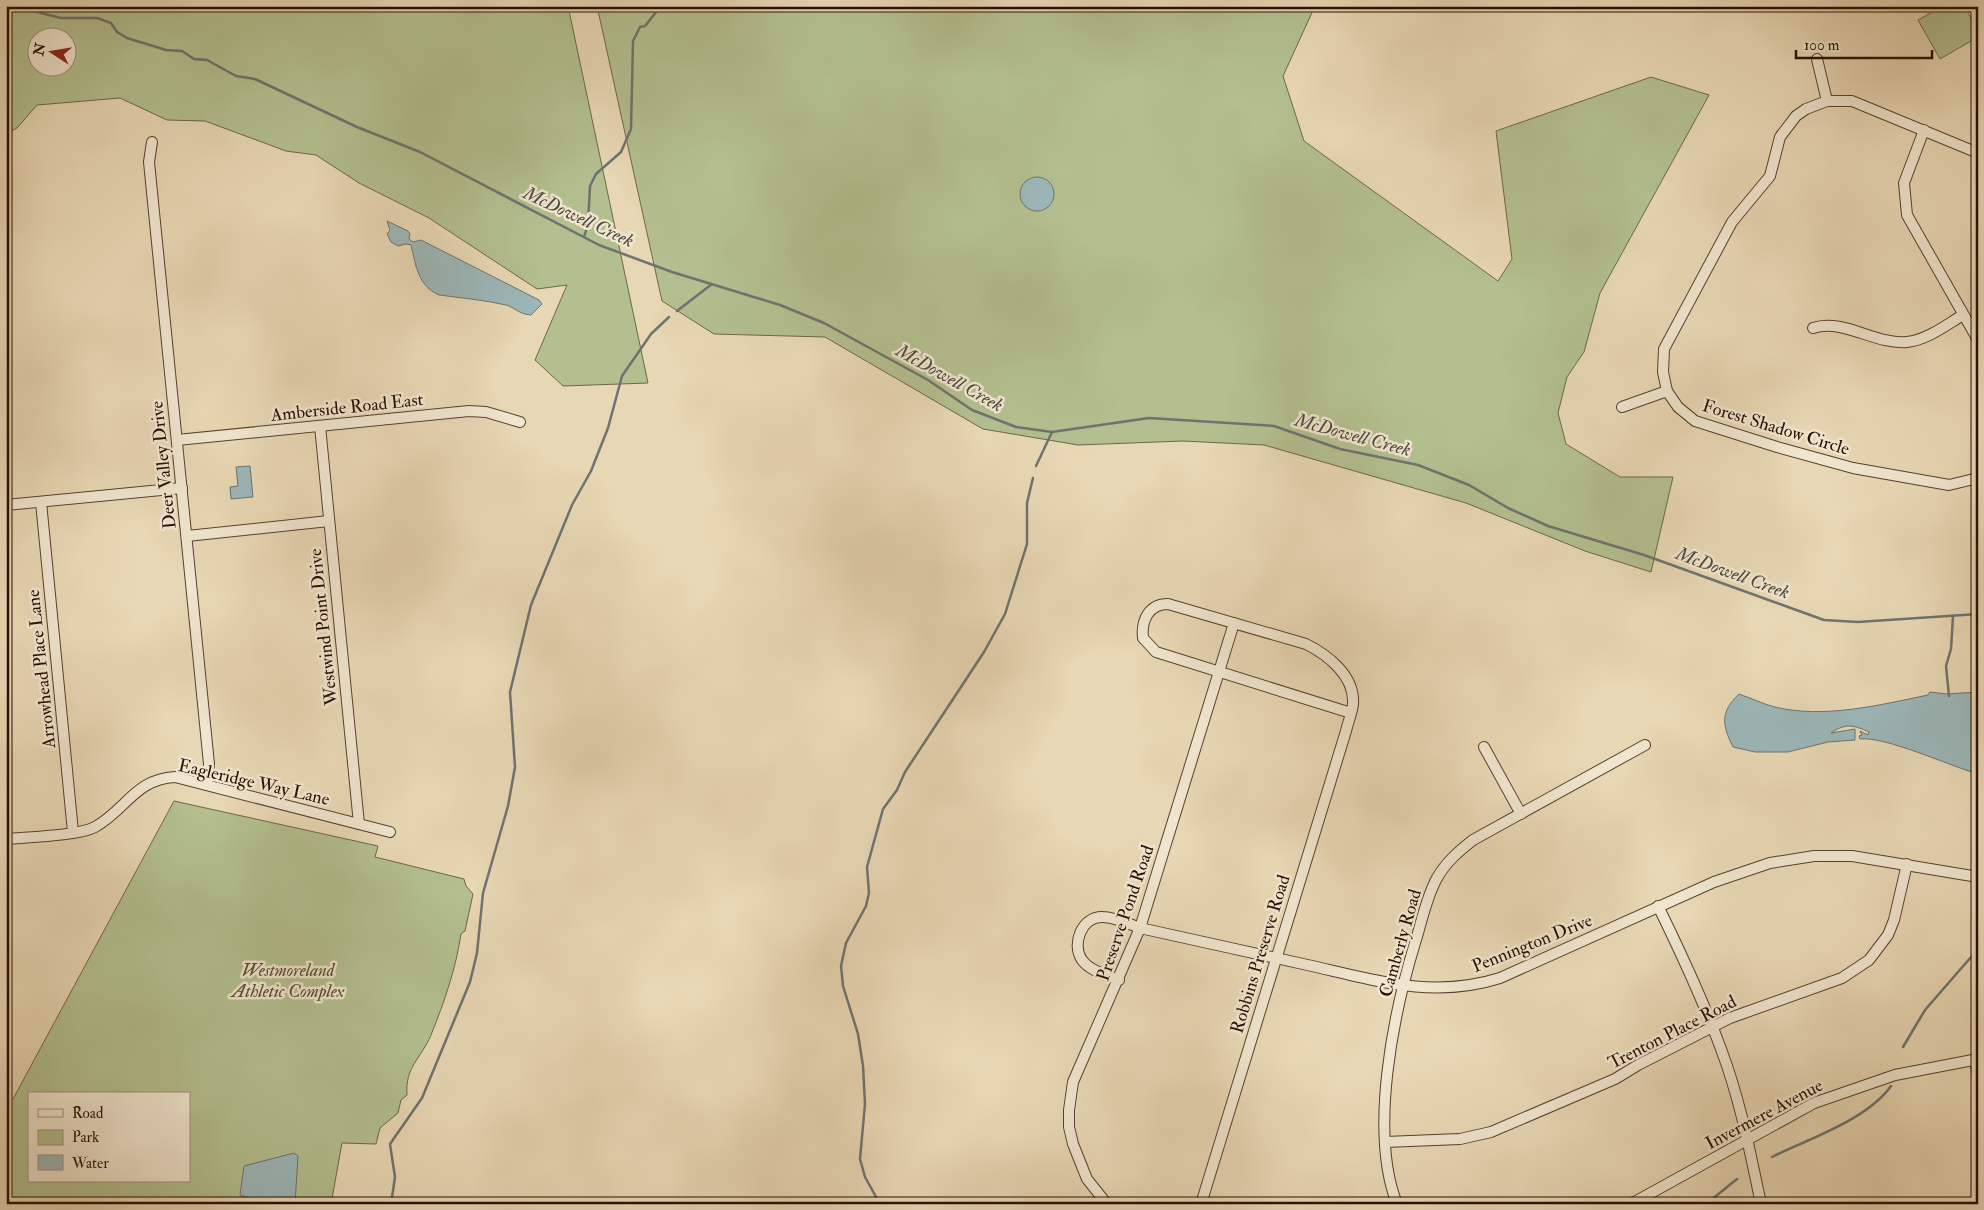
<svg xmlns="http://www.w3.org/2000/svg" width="1984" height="1210" font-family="'IM FELL Double Pica',serif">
<rect width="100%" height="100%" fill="#e8d7b4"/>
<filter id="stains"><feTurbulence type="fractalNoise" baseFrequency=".004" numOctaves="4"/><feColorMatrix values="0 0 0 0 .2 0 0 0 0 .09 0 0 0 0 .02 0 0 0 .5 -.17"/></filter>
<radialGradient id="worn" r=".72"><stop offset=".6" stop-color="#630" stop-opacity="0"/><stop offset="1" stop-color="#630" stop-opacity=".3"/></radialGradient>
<g fill="#b3bf8f" stroke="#6c6748" fill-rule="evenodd">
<path d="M6,6h562l80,377 -85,3 -28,-26 32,-75 -30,4 -108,-71 -70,-35 -43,-28 -30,-4 -81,-30 -38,-1 -47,-22 -83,7 -20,23 -11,6zM38,38h30v30h-30z"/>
<path d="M597,6h718l-32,70 21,65 194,140 14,-22 -16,-128 155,-54 58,18 -109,198 -16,59 -17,25 -9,36 8,31 54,33h53l-22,95 -66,-21 -119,-48 -202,-58 -81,-4 -105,4 -95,-16 -158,-92 -111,-3 -52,-33z"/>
<path d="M1943,6h21l14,24v7l-38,22 -22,-39z"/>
<path d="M174,801l204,45 -3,11 89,22 2,7 7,8 -8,37 -4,3c-5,34 -17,69 -30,101 -10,24 -26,31 -24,60l-6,5 -3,13 -18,15 -4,16 -34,-1 -11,61h-325v-92zM29,1094h160v87h-160z"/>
</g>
<g fill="#9cb7b9" stroke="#6d746f">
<circle cx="1037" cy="194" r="17"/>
<path d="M387,221l21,10 2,3 -1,5 4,3 8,-2 118,60 3,4 -11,11c-13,-1 -15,-7 -25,-10 -21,-5 -45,-7 -67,-10 -21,-9 -23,-29 -28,-50l-5,-1 -8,2 -7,-4 -4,-8 3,-4z"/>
<path d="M250,466l3,31 -22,2 -1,-12 8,-1 -2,-19z"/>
<path d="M1930,692l17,2 31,-2v82c-28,-8 -93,-38 -118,-35l-1,-3 3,-1 -2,-4 8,4 1,-3c-15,-7 -24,-9 -38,1l24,-4v11l-27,2 -40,10h-33l-22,-5c-11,-22 -13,-35 6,-53 12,4 24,10 36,13 48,12 105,-2 153,-12z"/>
<path d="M294,1153l4,3 -3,48h-27l-28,-9 4,-29z"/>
</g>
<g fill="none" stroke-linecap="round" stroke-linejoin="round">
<g stroke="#6d746f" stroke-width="2.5">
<path d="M6,11h27l28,7h36l14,5 6,9 10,6 39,12 16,1 12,8 13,1 29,16 19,3 102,48 63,25 179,93 73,27 108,33 44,18 104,57 44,30 44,17 36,5 97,-14 125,8 66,23 78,16 51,20 39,23 40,18 96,29 180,65 34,2 120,-8"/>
<path d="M584,237l4,-13 2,-38 6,-12 25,-22 10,-23 2,-88 7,-14 5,-1 16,-20"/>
<path d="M677,311l35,-27"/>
<path d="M1036,466l16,-34"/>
<path d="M1949,696l-3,-30 5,-17 2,-33"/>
<path d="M1903,1047l22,-37 53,-61"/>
<path d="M1772,1157c36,-18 95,-37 119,-71"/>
<path d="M391,1204l4,-27 -5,-33 32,-46 48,-116 7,-29 6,-60 25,-87 7,-39 -5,-75 21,-87 41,-100 19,-34 17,-43 14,-52 29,-42 18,-17"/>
<path d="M880,1204l-15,-27 -5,-18 5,-55 -2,-38 -5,-32 -15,-48 -2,-20 5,-23 20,-37 3,-13 -2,-26 16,-58 14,-19 8,-18 79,-120 21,-38 22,-70v-41l6,-25"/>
<path d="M1706,1204l31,-25"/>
</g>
<g stroke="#56412d" stroke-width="12">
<g id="street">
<path d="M1817,59l10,42"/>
<path d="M1924,130l-20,53 3,32 71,125"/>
<path d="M152,142l-3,20 60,602 -2,21"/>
<path d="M1978,153l-126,-52h-25l-21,8 -10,7 -16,21 -10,39 -38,46 -68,127 -1,23 4,19 11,16 17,14 82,26 76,21 96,17 29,-7"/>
<path d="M1813,328c31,-10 62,17 94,14 20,-2 39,-17 56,-27"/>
<path d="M1622,407l45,-16"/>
<path d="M320,426l39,398"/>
<path d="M177,440l292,-29 17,1 34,10"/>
<path d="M41,502l32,330"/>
<path d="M6,505l176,-17"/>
<path d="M187,536l142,-15"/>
<path d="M1484,747l37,67"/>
<path d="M6,839c21,-2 72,-3 89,-12 31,-17 40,-48 80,-50l215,55"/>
<path d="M1658,906c23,47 45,94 63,143 19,50 29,103 40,155"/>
<path d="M1119,980c-12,-5 -29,-9 -37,-20 -11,-16 0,-44 21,-43 11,0 26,7 37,11 54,12 109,24 163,36 68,15 128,36 197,14l214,-96 56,-19 44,-7h38l126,21"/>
<path d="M1975,1059l3,17"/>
<path d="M1385,1142l75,-3 31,-7 124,-53 23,-14 92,-47 112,-40 27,-18 19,-25 6,-15 13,-56"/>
<path d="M1107,1204l-20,-25 -14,-35 -4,-17v-17l4,-28 67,-154 94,-305"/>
<path d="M1201,1204l145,-473c2,-9 6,-18 7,-27 2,-28 -25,-49 -47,-60l-138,-40c-19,0 -27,16 -25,34l13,14 195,61"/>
<path d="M1397,1204c-28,-72 -4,-189 18,-261 7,-22 11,-45 22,-65 9,-16 22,-27 36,-38l172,-95"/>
<path d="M1631,1204l183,-101 81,-28 83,-16"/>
</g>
</g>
<use href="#street" stroke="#f0e5ce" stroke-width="10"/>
</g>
<g text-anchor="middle" stroke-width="5" stroke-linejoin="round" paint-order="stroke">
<g font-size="18" fill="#260f00" stroke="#f0e5ce">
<text transform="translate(347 407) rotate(-6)" y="6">Amberside Road East</text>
<text transform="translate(1776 427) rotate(17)" y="6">Forest Shadow Circle</text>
<text transform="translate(163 465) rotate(-96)" y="6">Deer Valley Drive</text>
<text transform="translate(323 627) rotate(-96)" y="6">Westwind Point Drive</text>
<text transform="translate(41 669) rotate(-96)" y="6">Arrowhead Place Lane</text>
<text transform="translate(254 782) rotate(13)" y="6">Eagleridge Way Lane</text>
<text transform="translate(1125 913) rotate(-71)" y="6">Preserve Pond Road</text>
<text transform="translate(1400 943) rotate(-74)" y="6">Camberly Road</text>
<text transform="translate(1532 943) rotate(-22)" y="6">Pennington Drive</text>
<text transform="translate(1260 954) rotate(-73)" y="6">Robbins Preserve Road</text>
<text transform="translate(1672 1032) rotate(-27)" y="6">Trenton Place Road</text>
<text transform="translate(1764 1114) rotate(-28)" y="6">Invermere Avenue</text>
</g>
<g font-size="18" font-style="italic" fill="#574d32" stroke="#f0e5ce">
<text x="288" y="976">Westmoreland<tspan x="288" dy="21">Athletic Complex</tspan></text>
</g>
<g font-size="19" font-style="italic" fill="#4f4a41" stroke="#f0e5ce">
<text transform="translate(579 216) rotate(25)" y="7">McDowell Creek</text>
<text transform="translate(950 377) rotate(29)" y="7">McDowell Creek</text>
<text transform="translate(1353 434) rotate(15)" y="7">McDowell Creek</text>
<text transform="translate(1733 572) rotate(20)" y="7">McDowell Creek</text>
</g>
</g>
<rect width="1984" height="1210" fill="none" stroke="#e8d7b4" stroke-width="25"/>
<rect x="8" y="8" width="1969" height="1195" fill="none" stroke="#260f00" stroke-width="2.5"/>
<rect x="12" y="12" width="1959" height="1185" fill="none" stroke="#260f00"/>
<rect x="28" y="1092" width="162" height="90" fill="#f0e5ce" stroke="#9f8f7c"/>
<rect x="38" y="1109" width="25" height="8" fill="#f0e5ce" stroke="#9f8f7c"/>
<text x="72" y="1118" font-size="15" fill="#260f00">Road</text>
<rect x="38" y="1130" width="25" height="15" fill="#b3bf8f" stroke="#9f8f7c"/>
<text x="72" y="1142" font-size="15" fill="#260f00">Park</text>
<rect x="38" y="1155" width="25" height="15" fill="#9cb7b9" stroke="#9f8f7c"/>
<text x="72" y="1168" font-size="15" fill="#260f00">Water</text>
<g transform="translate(52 52) rotate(282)"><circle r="24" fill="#f0e5ce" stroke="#9f8f7c"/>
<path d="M0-4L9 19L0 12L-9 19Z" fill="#8f2418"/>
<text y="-8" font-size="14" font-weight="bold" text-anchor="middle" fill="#260f00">N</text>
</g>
<path d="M1796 50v8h136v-8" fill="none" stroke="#260f00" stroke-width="2.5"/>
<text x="1804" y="50" font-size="15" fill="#260f00" stroke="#f0e5ce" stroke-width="4" paint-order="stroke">100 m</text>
<rect width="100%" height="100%" filter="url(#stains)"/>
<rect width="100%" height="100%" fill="url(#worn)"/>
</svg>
